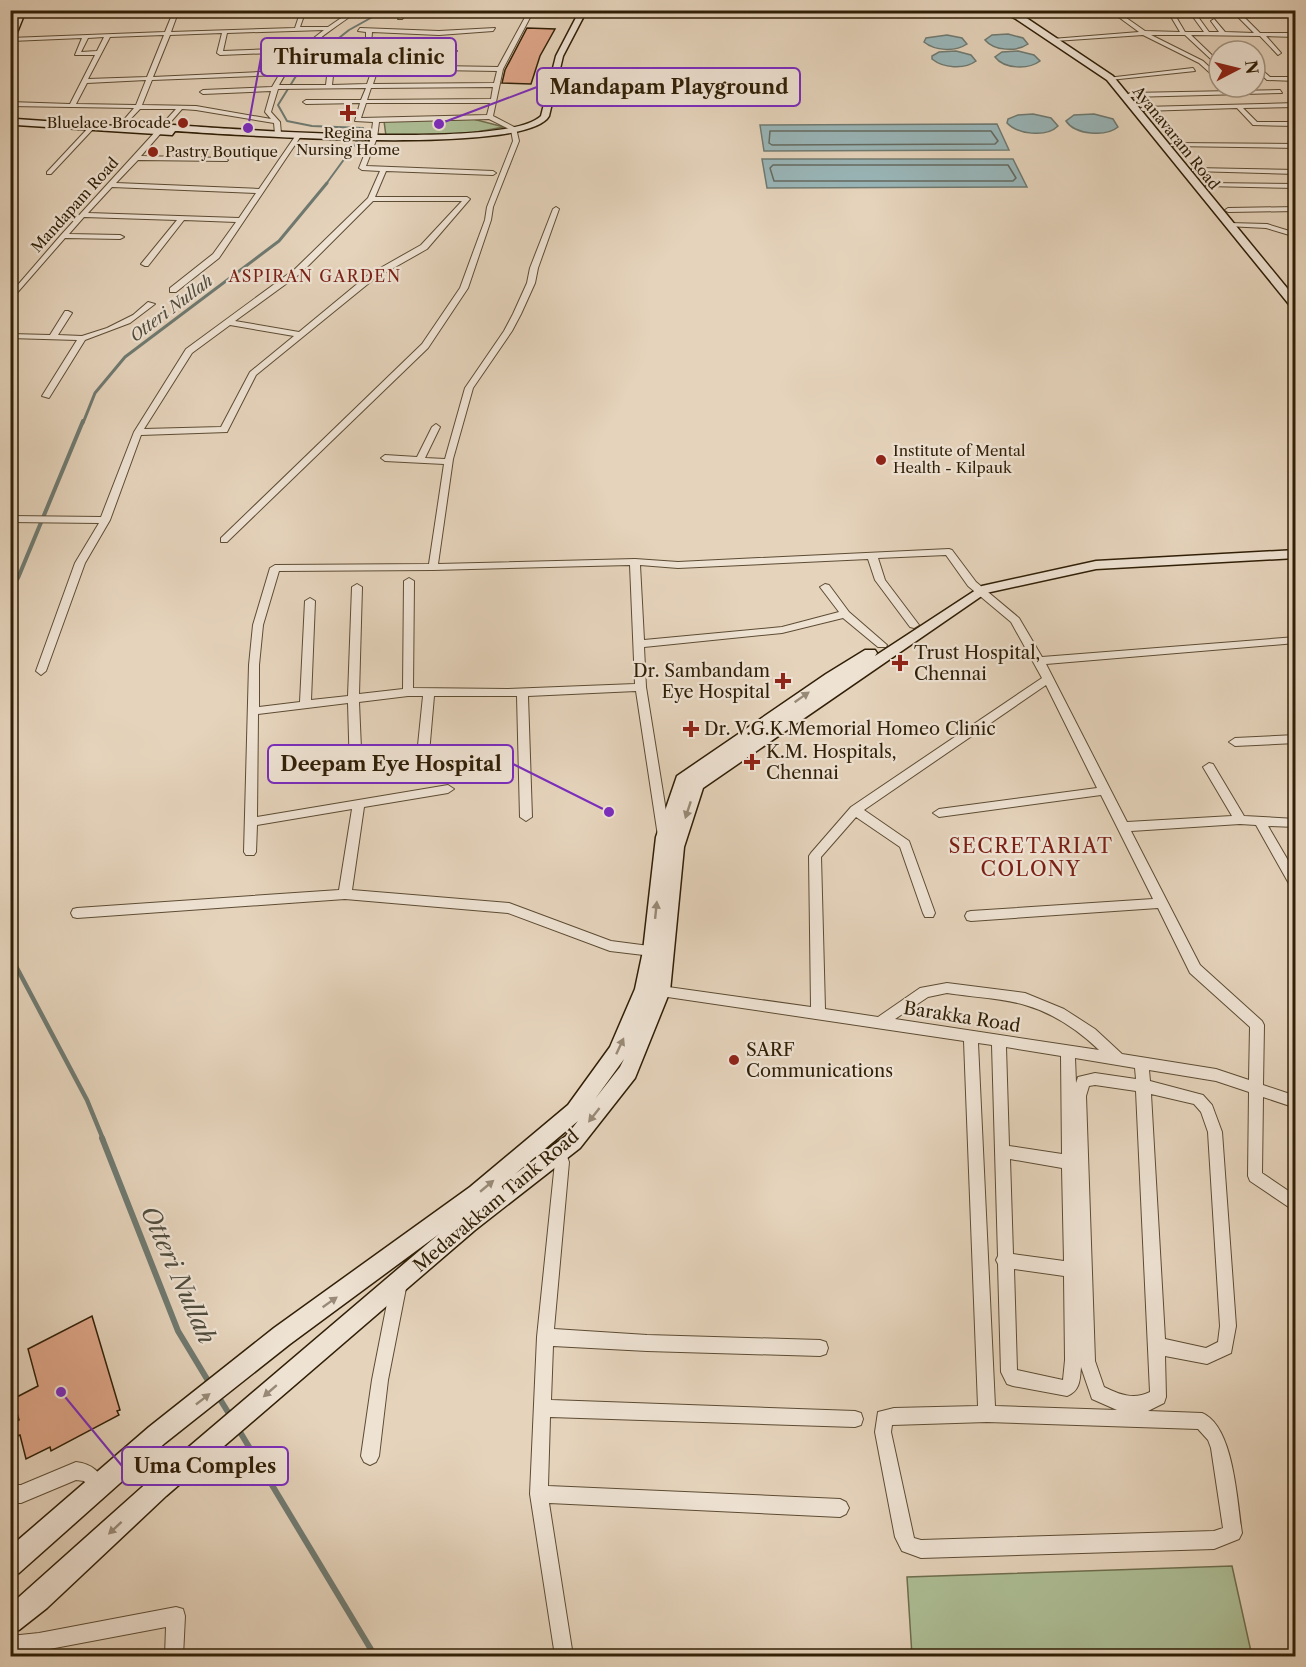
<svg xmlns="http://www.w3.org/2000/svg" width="1306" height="1667" font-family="'Libre Caslon Text',serif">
<rect width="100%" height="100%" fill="#e5d3bb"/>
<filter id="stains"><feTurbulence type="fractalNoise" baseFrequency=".00333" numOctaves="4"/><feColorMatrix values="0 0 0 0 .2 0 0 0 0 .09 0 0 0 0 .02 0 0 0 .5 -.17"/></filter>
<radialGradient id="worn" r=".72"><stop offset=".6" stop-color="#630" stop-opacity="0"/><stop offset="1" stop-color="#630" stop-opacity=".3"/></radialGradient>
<g fill="#adbe96" stroke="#6e6e4e" stroke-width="1.5">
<path d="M473,119l31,8 -33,6 -85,3 -2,-15z"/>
<path d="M1232,1566l20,90h-340l-5,-79z"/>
</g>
<g fill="#99b6b9" stroke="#6f7a71" stroke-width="1.5">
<path d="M1008,34l15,4 5,6c-11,8 -34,7 -43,-4l7,-5z"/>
<path d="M947,35l15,3 5,6c-12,8 -32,7 -43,-2l2,-4z"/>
<path d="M956,51l15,4 5,6c-12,9 -33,7 -44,-2v-3l7,-4z"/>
<path d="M1018,51l16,4 6,6c-12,9 -36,8 -45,-4l7,-5z"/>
<path d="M1033,114l18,4 7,8c-12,12 -41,8 -51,-3l1,-4 10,-4z"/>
<path d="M1094,114l19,5 5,8c-12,10 -43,8 -52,-6l8,-6z"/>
<path d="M997,124l12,26 -245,1 -4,-26z"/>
<path d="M762,159h251l14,28 -260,1z"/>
</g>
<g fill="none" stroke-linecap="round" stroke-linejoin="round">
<g stroke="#646a60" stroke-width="1.5">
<path d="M770,131h221l7,10 -3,3 -223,1 -3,-2z"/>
<path d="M773,165h235l8,13 -3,3h-239l-4,-13z"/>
</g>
<path stroke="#6f7a71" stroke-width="2" d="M326,184l30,-41 7,-15 -51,-2 -25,-5 -9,-16 23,-37 48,-38 36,-20"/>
<path stroke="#6f7a71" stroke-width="3" d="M83,423l12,-30 30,-36 154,-116 48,-58"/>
<path stroke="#6f7a71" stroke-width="4" d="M10,588l8,-10 65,-157"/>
<path stroke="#6f7a71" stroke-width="4.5" d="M10,955l77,145 16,39"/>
<g stroke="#6f7a71" stroke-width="6">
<path d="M102,1138l76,193 32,53"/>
<path d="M218,1396l13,21"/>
<path d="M237,1427l138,229"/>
</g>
</g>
<g fill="#dfa689" stroke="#301f06" stroke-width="1.5">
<path d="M527,28l28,1 -15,27 -9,28 -29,-1 3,-13z"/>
<path d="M92,1316l28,94 -3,1 2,4 -68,36 -1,-4 -24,12 -6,-24 -3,1 -3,-13 5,-3 -6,-21 25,-13 -10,-37z"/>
</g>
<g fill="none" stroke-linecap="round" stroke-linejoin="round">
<g stroke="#5d4c33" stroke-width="2">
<g id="street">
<path d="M42,10h44l-64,5 -3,-2z"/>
<path d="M174,10h5l-8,22 124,-4 6,-18h5l-6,17h28l16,-11 -33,-6 37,3 5,-3h6c-31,23 -62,40 -80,75h47l2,-18 3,-2 3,2 -2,18 35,-1 6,-17 10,-16 -17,-3v-16l-8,-1 2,-3 79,3 56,-3 -2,3 -54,4 -67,-3 -1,14 15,2 68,1 3,2 -3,2 -66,-1 -8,13 118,2 31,-57h5l-31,59 -10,47 23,12 3,13 -26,66 -2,13 -23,68 -40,60 -201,194h-6v-4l201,-194 38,-56 25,-68 2,-13 26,-66 -2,-11 -22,-11 -110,3 -2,16 -11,28 127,5 3,2 -3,2 -107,-4 -11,26h92l3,2 -43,50 -53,30 -118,96 -29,57 -86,3 -31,85 -25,43 -39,108 -5,4 -5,-4 39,-108 24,-40 -89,-1v-6l91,1 33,-85 52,-83 109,-80 73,-71 12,-27 -18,-1 -3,-2 12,-30 2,-16 -18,-1 5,-18 -54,1 -3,-2 3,-2h55l5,-12 -88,1 -7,23 9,10 1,12 -3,2 -3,-2 -1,-11 -78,-13 -14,-1 -41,47 84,2 3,2 -1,1 -89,-1 -22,23 143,6 37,-54 5,1 -82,122 -43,34h-6v-4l43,-34 23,-32 -52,-2 -36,46h-3l-4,-2 36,-44 -93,-3 -15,17 51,1 4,2 -4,2 -55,-1 -55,63v-7l51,-59 115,-126h-36l-21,22 -3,-2 18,-21 -124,-2v-4l60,2 25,-49h-20l7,-17 -71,3 -1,-3 155,-6zM324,30l-23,18 -78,3 4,-18zM222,33l-5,20 3,2 78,-3 -16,19 -129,6 17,-42zM164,35l-17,42 -59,2 22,-42zM104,37l-7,14 -16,1 7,-14zM378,69l119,2 -3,12 -121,1zM279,75l-7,12 -69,3 -3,2 3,2 68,-3 -6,21 6,7 -75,-13 -54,-1 10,-25zM146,80l-10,25 -60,-1 11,-21zM493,87l-2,12 -124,1 4,-12zM366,103h124l-3,12 -126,3zM112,187l144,6 -17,25 -151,-5zM373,201h89l-41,44 -53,30 -69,57 -64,-11 66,-48zM230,325l64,11 -44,36 -29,55 -77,2 48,-76z"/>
<path d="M405,10h5l-8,9h-4z"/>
<path d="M1115,10l30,21 35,1 -13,-22h5l13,22h19l-16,-22h5l16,22h10l-8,-11 3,-2 11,13 29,1 -22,-22 5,-1 23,23h36v4l-30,-1 15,17 -3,2 -18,-19 -69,-1 25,24 -2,3 -29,-27h-34l52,26 16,15v5l-20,-18 -56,-28 -88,6 -3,-2 87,-7 -30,-22z"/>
<path d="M1292,13l4,3v5l-7,-6z"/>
<path d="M1255,64l15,13h26v4l-29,-1 -12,-11z"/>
<path d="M1193,68l2,3 -85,9 -3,-2z"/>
<path d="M1280,90l2,3 -152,4 -3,-2 3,-2z"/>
<path d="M1296,103v4l-53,1 14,14h39v4l-43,-1 -16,-17 -94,3 -3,-2 3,-2z"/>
<path d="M90,126l5,1 -44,47h-4v-2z"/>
<path d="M1173,143l123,1v4l-125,-2 -1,-1z"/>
<path d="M1194,168l102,2v4l-104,-3v-2z"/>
<path d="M1208,183l88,1v4l-90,-2v-2z"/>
<path d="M556,207l3,2 -21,59 -3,15 -14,31 -9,17 -39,57 -20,71 -15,105 197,-5 43,3 271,-13 3,1 24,32 43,36 23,39 254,-20v6l-250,21 81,158 105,-6 -29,-49 6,-4 4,1 31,52 52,3v8l-28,-1 28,48v17l-4,-2 -36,-64 -16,-1 -109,7 69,134 62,56 2,4 -1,60 33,11v12l-33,-11 -1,76 34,23v16l-46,-31 -2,-5 1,-84 -33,-11 -67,-11 1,11 53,14 9,10 10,27 14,194 -5,27 -24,11 -42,-8 1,41 -2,6 -16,8 54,2c32,13 35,89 40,120l-3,6 -25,10 -293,9 -19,-7 -7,-14 -20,-105 3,-20 16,-4 84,-2 -14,-365 -310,-46 -5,-1 -2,-4 2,-4 5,-1 157,22 -2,-151 2,-3 40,-46 191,-129 -31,-56 -43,-36 -22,-31 -68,3 7,22 34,45 -5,3 -4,-1 -35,-47 -7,-21 -190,9 -38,-3 4,75 138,-13 57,-15 -19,-25 5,-3 4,1 20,27 38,33 -1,2h-8l-35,-29 -61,15 -138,14 2,40 24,149 -6,4 -6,-4 -22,-145 -108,5 4,121 -6,4 -6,-4 -3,-121h-83l-6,69 -6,4 -6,-4 7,-69h-15l-49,6 3,70 -6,4 -6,-4 -2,-69 -90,11 -1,103 191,-32 6,4 -6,4 -84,14 -12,83 157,13 102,38 46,6 1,4 -1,4 -5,1 -42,-5 -102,-38 -163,-14 -268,19 -4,-1 -2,-4 2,-4 4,-1 262,-18 13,-81 -95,16 -1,27 -2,3h-8l-2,-3 5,-187 4,-40 17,-57 5,-3 154,-1 15,-100 -59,-3 -4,-3 4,-3 32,2 15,-30 4,-3 4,3 -15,31 20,1 20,-71 39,-57 9,-17 14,-31 3,-15 23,-59zM630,565l5,119 -127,5 -95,-1 1,-107 -5,-3 -5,3 -1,108 -44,5 3,-107 -5,-3 -5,3 -4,109 -37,4 4,-99 -5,-3 -5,3 -5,101 -41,5v-42l4,-40 16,-54 154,-1zM1046,685l51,103 -158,21 -6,4 6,4 162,-22 52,104 -182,12 -4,1 -2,4 2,4 4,1 187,-13 32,65 60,54 -1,53 -33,-11 -94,-15 -27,-25 -31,-20 -39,-16 -78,-10 -27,5 -42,29 -53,-8 -4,-152 35,-40 44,30 23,66 2,4h8l2,-4 -26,-72 -45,-31zM947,993c24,4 55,5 78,12 28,8 53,25 74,45l-204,-31 33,-22zM978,1043l14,2 6,211 -2,4 2,4 3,108 6,12 6,2 54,10c13,-5 13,-16 14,-29l11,32 25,11 -122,-4zM1006,1047l55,9 1,98 -53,-8zM1075,1058l60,10 1,11 -41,-6 -17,4 -2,6zM1095,1085l41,6 14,301c-16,8 -30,3 -46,-5l-9,-26 -9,-265 3,-10zM1151,1094l43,10 7,8 7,20 12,194 -2,16 -12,6 -41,-9zM1010,1159l52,9 2,93 -51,-7zM1014,1269l50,7 1,84 -2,20 -46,-10zM987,1422l211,7 10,11 3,8 12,80 -9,3 -293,9 -7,-2 -23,-106 1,-7z"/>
<path d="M1296,207v4l-68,1 -3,-2 3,-2z"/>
<path d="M1229,223l38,1 29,9v4l-30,-9 -39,-2v-2z"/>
<path d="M148,302l7,2 -25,19 -45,17 -36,58 -7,-2 35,-56 -67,-2v-4l40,1 15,-24h3l4,2 -14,22 24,1 25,-8 26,-13z"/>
<path d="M1296,735v8l-61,3 -6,-4 6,-4z"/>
<path d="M559,1146l5,2 5,14 -15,167 93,6 173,5 6,2 2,6 -2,6 -6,2 -173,-5 -94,-5 -2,54 304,11 6,2 2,6 -2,6 -6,2 -305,-10 -2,69 292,13 6,3 3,6 -3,6 -6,3 -291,-14 24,153h-18l-25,-162 7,-157 18,-175 -3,-9 2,-5z"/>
<path d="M399,1275l6,3 2,5 -19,97 -9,76 -3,6 -6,3 -6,-3 -3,-6 11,-76 19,-97 2,-5z"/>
<path d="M76,1462c17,2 24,10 31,25l-3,6 -6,3 -6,-3 -8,-12 -8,-1 -55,23h-11v-18h11z"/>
<path d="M176,1607l7,2 2,7 -2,40h-18l1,-29 -127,24 -29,3v-18l29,-3z"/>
</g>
</g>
<g stroke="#301f06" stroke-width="3">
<g id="secondary">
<path d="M19,10h7l-12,30 -4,2v-12z"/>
<path d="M580,10h7l-24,46 -14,60c-22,41 -321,18 -374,15l-3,4 -156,-10 -4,-3 4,-3 143,10 14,-4c59,4 334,25 368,-9l15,-60z"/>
<path d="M775,10l236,2 11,3 91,61 183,223v10l-4,-1 -185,-228 -91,-61 -6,-3h-157z"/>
<path d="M1296,550v8l-200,11 -110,24 -283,195 -19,59 -14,144 -35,87 -55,70 -105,82 -309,266 -119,112 -28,22 -9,4v-29l140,-125 289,-246 -149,110 -125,99 -146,130 -9,3v-29l139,-120 125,-99 196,-141 98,-82 42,-58 25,-58 8,-38 13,-114 21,-61 149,-102 39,-24h10l2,3 -2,3 107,-70 114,-25zM624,1059l-4,8 -25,32zM578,1121l-12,15 -51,38z"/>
</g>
</g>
<use href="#street" fill="#eee2d3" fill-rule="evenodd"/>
<use href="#secondary" fill="#eee2d3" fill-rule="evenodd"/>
</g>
<defs><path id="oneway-solid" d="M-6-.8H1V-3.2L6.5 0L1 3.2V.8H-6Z" transform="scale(1.5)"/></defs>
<g fill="#988a77">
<use href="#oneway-solid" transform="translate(802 697) rotate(-35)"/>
<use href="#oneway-solid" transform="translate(688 810) rotate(108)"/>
<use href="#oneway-solid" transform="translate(656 910) rotate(-84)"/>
<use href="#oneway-solid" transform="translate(620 1046) rotate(-65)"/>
<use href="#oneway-solid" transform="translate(594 1115) rotate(128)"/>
<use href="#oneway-solid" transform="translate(487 1186) rotate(-40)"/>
<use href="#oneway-solid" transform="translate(330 1302) rotate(-35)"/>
<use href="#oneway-solid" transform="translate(270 1391) rotate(139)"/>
<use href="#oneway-solid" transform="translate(203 1399) rotate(-38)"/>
<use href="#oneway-solid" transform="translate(115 1528) rotate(137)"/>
</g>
<g fill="#8f2418" stroke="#eee2d3" stroke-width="2">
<path d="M345 104h6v6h6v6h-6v6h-6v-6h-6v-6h6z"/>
<circle cx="183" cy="123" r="6"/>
<circle cx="153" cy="152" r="6"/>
<circle cx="881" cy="460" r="6"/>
<path d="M897 654h6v6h6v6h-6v6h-6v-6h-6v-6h6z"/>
<path d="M780 672h6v6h6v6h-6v6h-6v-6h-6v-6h6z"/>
<path d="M688 720h6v6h6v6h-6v6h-6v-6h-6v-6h6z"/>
<path d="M749 753h6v6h6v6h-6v6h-6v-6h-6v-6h6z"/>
<circle cx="734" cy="1060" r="6"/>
</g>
<g text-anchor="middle" stroke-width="4.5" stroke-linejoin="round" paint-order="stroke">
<g font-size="15" fill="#301f06" stroke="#eee2d3" text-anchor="start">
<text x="171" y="128" text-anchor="end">Bluelace Brocade</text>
<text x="348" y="138" text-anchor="middle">Regina<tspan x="348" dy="17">Nursing Home</tspan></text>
<text x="165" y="157">Pastry Boutique</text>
<text x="893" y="456">Institute of Mental<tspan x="893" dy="17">Health - Kilpauk</tspan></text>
</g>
<g font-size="15" fill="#301f06" stroke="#eee2d3">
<text transform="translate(1176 138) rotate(51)" y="5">Ayanavaram Road</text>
<text transform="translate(75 205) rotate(-48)" y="5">Mandapam Road</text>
</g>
<g font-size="16" letter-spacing="1.5" fill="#7a1f14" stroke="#eee2d3">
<text x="315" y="282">ASPIRAN GARDEN</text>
</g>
<g font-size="16" font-style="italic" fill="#504c3c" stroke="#eee2d3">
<text transform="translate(171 308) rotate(-37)" y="6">Otteri Nullah</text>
</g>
<g font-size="18" fill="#301f06" stroke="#eee2d3" text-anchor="start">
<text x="914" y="659">Trust Hospital,<tspan x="914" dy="21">Chennai</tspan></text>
<text x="770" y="677" text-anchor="end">Dr. Sambandam<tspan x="770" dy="21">Eye Hospital</tspan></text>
<text x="704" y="735">Dr. V.G.K Memorial Homeo Clinic</text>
<text x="766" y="758">K.M. Hospitals,<tspan x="766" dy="21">Chennai</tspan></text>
<text x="746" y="1056">SARF<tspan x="746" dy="21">Communications</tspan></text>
</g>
<g font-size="18" fill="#301f06" stroke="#eee2d3">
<text transform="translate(962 1017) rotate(9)" y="6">Barakka Road</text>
<text transform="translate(496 1201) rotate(-40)" y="6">Medavakkam Tank Road</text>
</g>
<g font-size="20" letter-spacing="1.5" fill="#7a1f14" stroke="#eee2d3">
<text x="1031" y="853">SECRETARIAT<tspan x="1031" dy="23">COLONY</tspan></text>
</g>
<g font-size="24" font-style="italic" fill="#504c3c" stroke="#eee2d3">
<text transform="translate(178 1275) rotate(66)" y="8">Otteri Nullah</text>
</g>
</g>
<path fill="none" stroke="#7b2cbf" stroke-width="2" d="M248 128L261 57M439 124L537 87M609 812L513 764M61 1392L122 1466"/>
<g fill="#7b2cbf" stroke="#eee2d3" stroke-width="2">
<circle cx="248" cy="128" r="6"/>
<circle cx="439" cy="124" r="6"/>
<circle cx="609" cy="812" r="6"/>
<circle cx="61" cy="1392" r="6"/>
</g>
<g fill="#eee2d3" stroke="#7b2cbf" stroke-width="2">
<rect x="261" y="38" width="195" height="38" rx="6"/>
<rect x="537" y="68" width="263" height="38" rx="6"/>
<rect x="268" y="745" width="245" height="38" rx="6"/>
<rect x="122" y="1447" width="166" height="38" rx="6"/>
</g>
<g font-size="20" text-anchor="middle" font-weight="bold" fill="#301f06">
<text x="359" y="64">Thirumala clinic</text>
<text x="669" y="94">Mandapam Playground</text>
<text x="391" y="771">Deepam Eye Hospital</text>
<text x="205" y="1473">Uma Comples</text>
</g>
<rect width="1306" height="1667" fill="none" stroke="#e5d3bb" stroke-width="36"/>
<rect x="12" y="12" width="1282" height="1643" fill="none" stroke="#301f06" stroke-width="3"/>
<rect x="18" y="18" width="1270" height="1631" fill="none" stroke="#301f06" stroke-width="1.5"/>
<g transform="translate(1237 69) rotate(83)"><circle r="28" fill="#eee2d3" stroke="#a29481" stroke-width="1.5"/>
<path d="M0-4.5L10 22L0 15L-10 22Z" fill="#8f2418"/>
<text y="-9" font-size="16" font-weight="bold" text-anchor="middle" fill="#301f06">N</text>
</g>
<rect width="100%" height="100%" filter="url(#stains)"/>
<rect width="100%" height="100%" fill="url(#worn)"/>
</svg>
